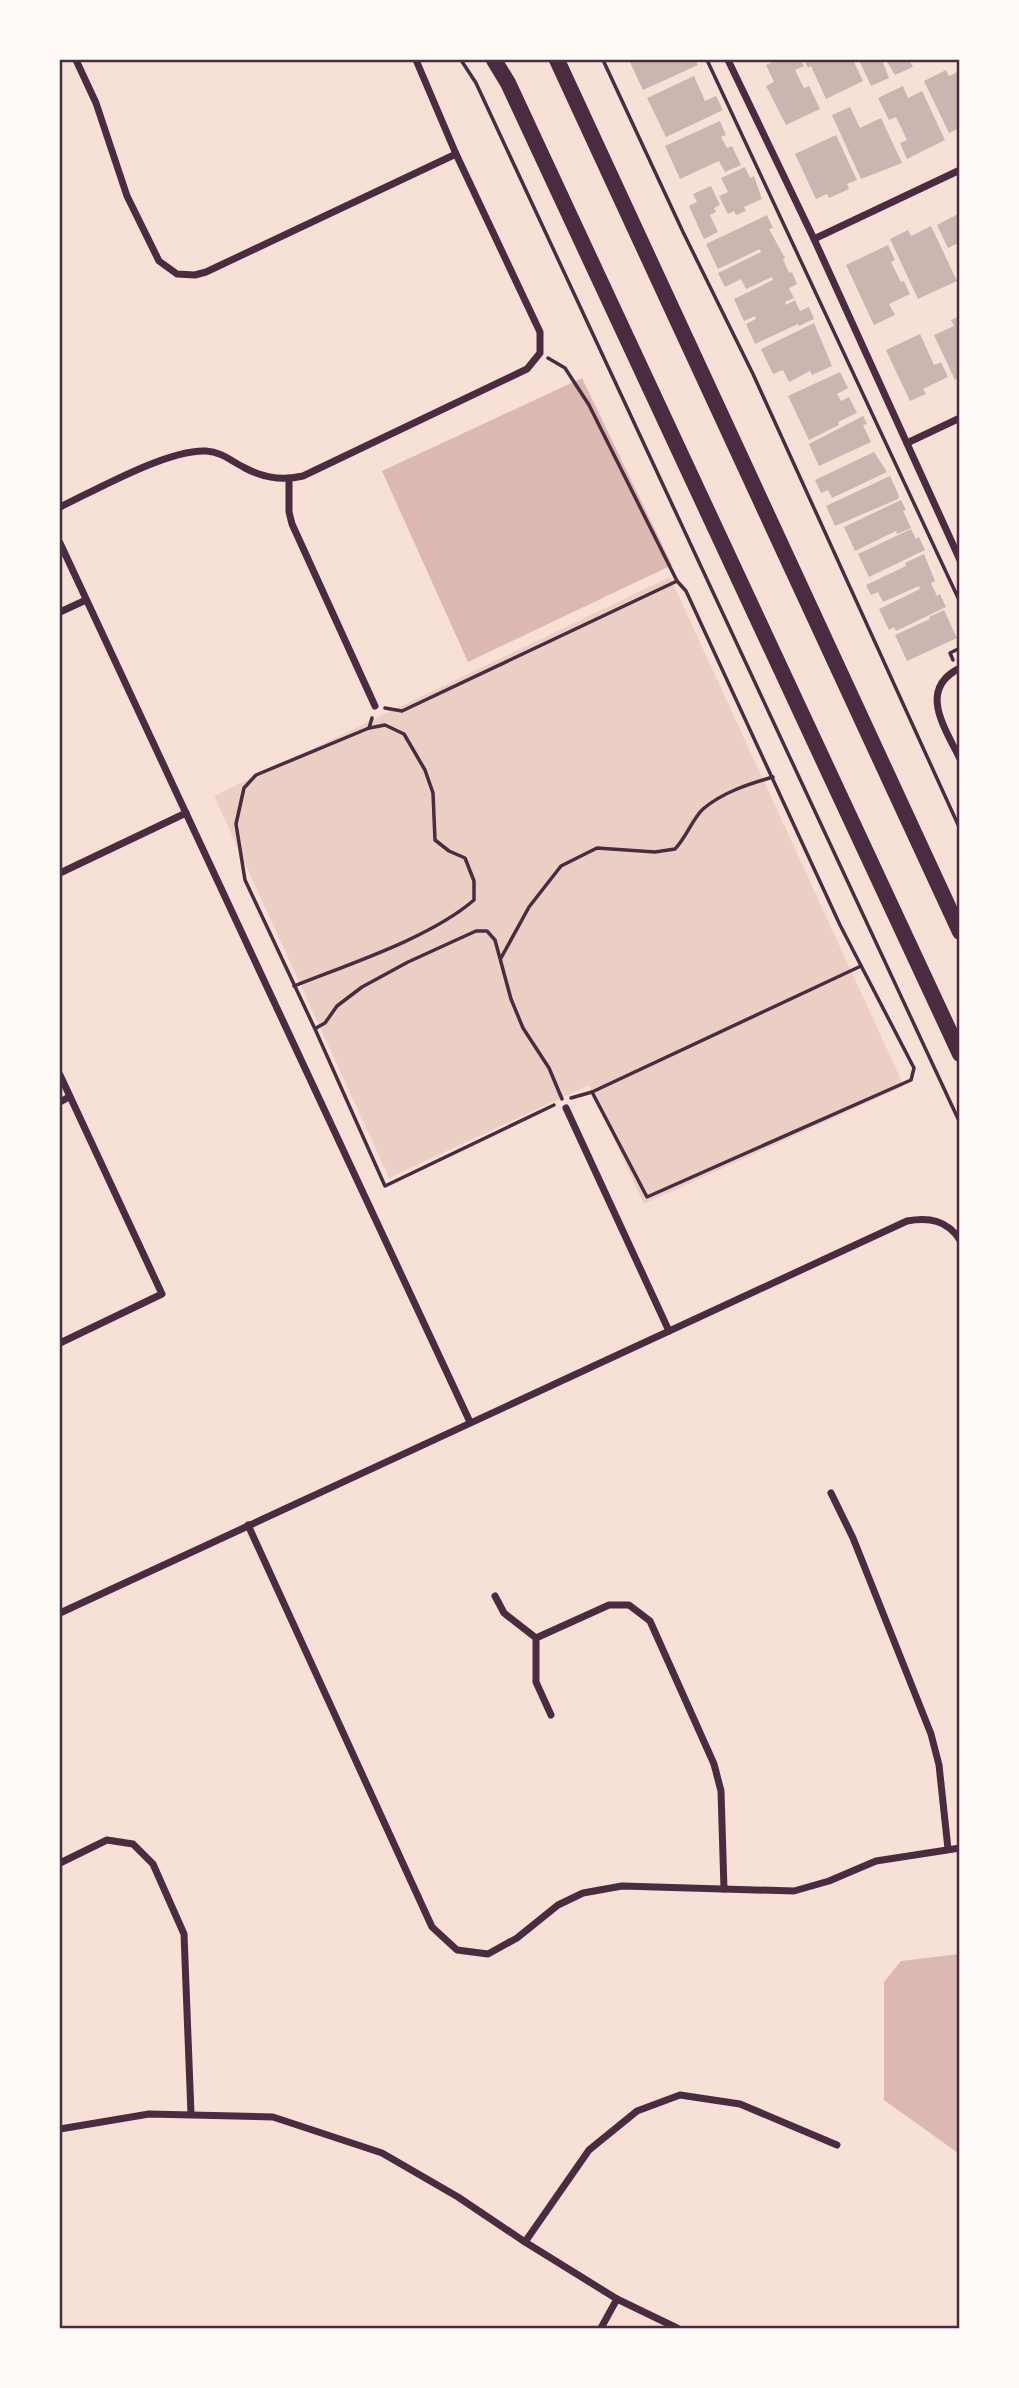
<svg xmlns="http://www.w3.org/2000/svg" width="1019" height="2388" font-family="Jost,sans-serif">
<rect width="100%" height="100%" fill="#f7e1d7"/>
<path fill="#ebcfc5" d="M670,577l234,509 -260,118 -55,-119 -200,93 -175,-382z"/>
<g fill="#dcb8b0">
<path d="M582,378l90,187 -204,97 -86,-191z"/>
<path d="M959,1954l1,197 -2,2 -74,-53v-118l17,-21z"/>
</g>
<g fill="#ccb4b1">
<path d="M629,60h66l3,5 -55,25z"/>
<path d="M777,60h24l3,6 -9,4 9,18 5,-2 11,23 -34,16 -20,-39 8,-4 -8,-17z"/>
<path d="M804,60h49l10,21 -37,18 -15,-33 -3,2z"/>
<path d="M859,60h23l7,18 -18,8z"/>
<path d="M886,60h23l4,7 -18,8z"/>
<path d="M946,70l3,6 11,-5v57l-11,5 -25,-52z"/>
<path d="M694,76l11,25 11,-5 7,14 -57,27 -19,-39z"/>
<path d="M903,86l5,12 14,-7 23,49 -38,19 -7,-16 7,-3 -11,-23 -7,3 -11,-22z"/>
<path d="M850,107l10,21 21,-10 21,45 -41,16 -29,-64z"/>
<path d="M720,121l6,14 -5,2 6,11 5,-2 9,19 -16,7 -6,-11 -39,18 -15,-33z"/>
<path d="M836,135l21,45 -10,4 2,5 -20,9 -2,-4 -11,5 -21,-45z"/>
<path d="M745,167l5,11 4,-2 8,23 -18,8 2,4 -10,4 -2,-4 -6,3 -9,-18 9,-4 -7,-14z"/>
<path d="M711,186l9,19 -6,3 2,4 -6,3 8,17 -14,7 -15,-33 8,-4 -4,-8z"/>
<path d="M960,213v29l-12,6 -11,-23z"/>
<path d="M767,215l6,13 -4,1 16,29 -2,1 6,14 3,-1 5,12 -8,4 5,10 -9,4 1,3 9,-5 5,11 9,-4 5,12 -15,7 -1,-2 -43,20 -9,-20 10,-5 -1,-3 -11,5 -10,-22 39,-19 -1,-3 -26,12 -5,-10 -16,8 -7,-14 43,-21 -1,-3 -42,20 -12,-25z"/>
<path d="M931,226l26,55 -39,18 -28,-60 18,-9 3,6z"/>
<path d="M888,245l7,15 -4,2 10,20 3,-1 6,13 -21,10 6,11 -21,10 -28,-60z"/>
<path d="M960,316v61l-5,3 -21,-45 20,-9 -3,-6z"/>
<path d="M814,323l18,43 -20,9 -2,-4 -21,11 -6,-12 -10,4 -12,-25z"/>
<path d="M920,334l14,31 7,-3 7,15 -25,12 3,5 -16,7 -24,-51z"/>
<path d="M840,372l8,16 -11,6 4,7 8,-4 8,16 -19,9 1,3 -30,15 -21,-44z"/>
<path d="M863,416l4,8 -4,1 8,17 -52,24 -10,-22z"/>
<path d="M874,452l13,20 -55,26 -4,-8 -7,3 -6,-13z"/>
<path d="M890,476l9,20 -1,3 -63,27 -9,-20z"/>
<path d="M901,500l5,10 -3,1 8,17 -14,6 -1,-3 -41,20 -11,-24z"/>
<path d="M911,529l5,10 3,-2 6,13 -56,27 -11,-23z"/>
<path d="M924,554l11,27 -4,2 6,13 3,-2 6,13 -50,24 -2,-4 -5,3 -10,-21 41,-20 -1,-3 -36,16 -5,-10 -7,3 -5,-10 40,-19 -1,-3z"/>
<path d="M944,610l13,28 -50,23 -12,-26 35,-16 -1,-2z"/>
</g>
<g fill="none" stroke-linecap="round" stroke-linejoin="round">
<g stroke="#4a2c40" stroke-width="3.5">
<path d="M461,60l15,23 484,1040"/>
<path d="M603,60l80,172 70,142 207,455"/>
<path d="M707,60l253,542"/>
<path d="M548,358l17,10 24,37 88,176"/>
<path d="M953,660l-3,-7 10,-5"/>
<path d="M385,708l17,3 275,-130 9,10 154,334 74,143 -3,12 -264,117 -55,-105 -21,6"/>
<path d="M369,728l-113,47 -12,13 -8,36 9,56 70,149 70,157 169,-81"/>
<path d="M501,958l28,-51 32,-41 36,-18 58,4 20,-3c11,-11 18,-31 28,-40 20,-17 46,-25 70,-32"/>
<path d="M294,986c55,-22 136,-48 180,-86v-19l-9,-23 -16,-7 -14,-11 -2,-47 -8,-23 -21,-36 -19,-9 -16,3 3,-10"/>
<path d="M316,1028l9,-5 12,-17 25,-19 46,-25 68,-31h11l8,9 16,59 12,29 26,40 13,31"/>
<path d="M592,1092l269,-126"/>
</g>
<g stroke="#4a2c40" stroke-width="7">
<path d="M76,60l20,43 31,93 32,65 18,13 18,1 11,-3 250,-118 -40,-94"/>
<path d="M728,60l86,179 146,321"/>
<path d="M814,239l146,-69"/>
<path d="M907,443l53,-25"/>
<path d="M289,479v33l3,12 83,182"/>
<path d="M60,507c36,-17 108,-58 146,-56 16,1 25,10 39,17 19,10 37,13 58,8l224,-107 13,-16v-21l-84,-178"/>
<path d="M60,543l410,879"/>
<path d="M60,612l26,-12"/>
<path d="M960,668c-43,21 -15,60 0,91"/>
<path d="M60,873l126,-60"/>
<path d="M60,1075l102,219 -102,49"/>
<path d="M60,1102l9,-5"/>
<path d="M566,1108l103,223"/>
<path d="M831,1493l22,45 78,196 8,31 9,84"/>
<path d="M248,1525l184,402 25,23 31,4 29,-16 41,-33 25,-12 39,-7 172,5 35,-10 47,-20 84,-13"/>
<path d="M495,1596l9,17 32,25v44l15,33"/>
<path d="M60,1613l847,-392c22,-4 40,-1 53,19"/>
<path d="M536,1638l73,-33h20l21,16 64,143 7,27 3,98"/>
<path d="M60,1863l47,-23 26,4 20,20 31,70 7,180"/>
<path d="M60,2129l89,-15 124,3 109,36 76,44 67,45 92,57 60,29"/>
<path d="M525,2242l64,-92 48,-39 43,-16 60,9 97,41"/>
<path d="M601,2328l16,-29"/>
</g>
<g stroke="#4a2c40" stroke-width="16">
<path d="M494,60l14,23 452,971"/>
<path d="M557,60l403,872"/>
</g>
</g>
<rect width="1019" height="2388" fill="none" stroke="#fffaf5" stroke-width="122"/>
<rect x="61" y="61" width="897" height="2266" fill="none" stroke="#4a2c40" stroke-width="2.5"/>
</svg>
